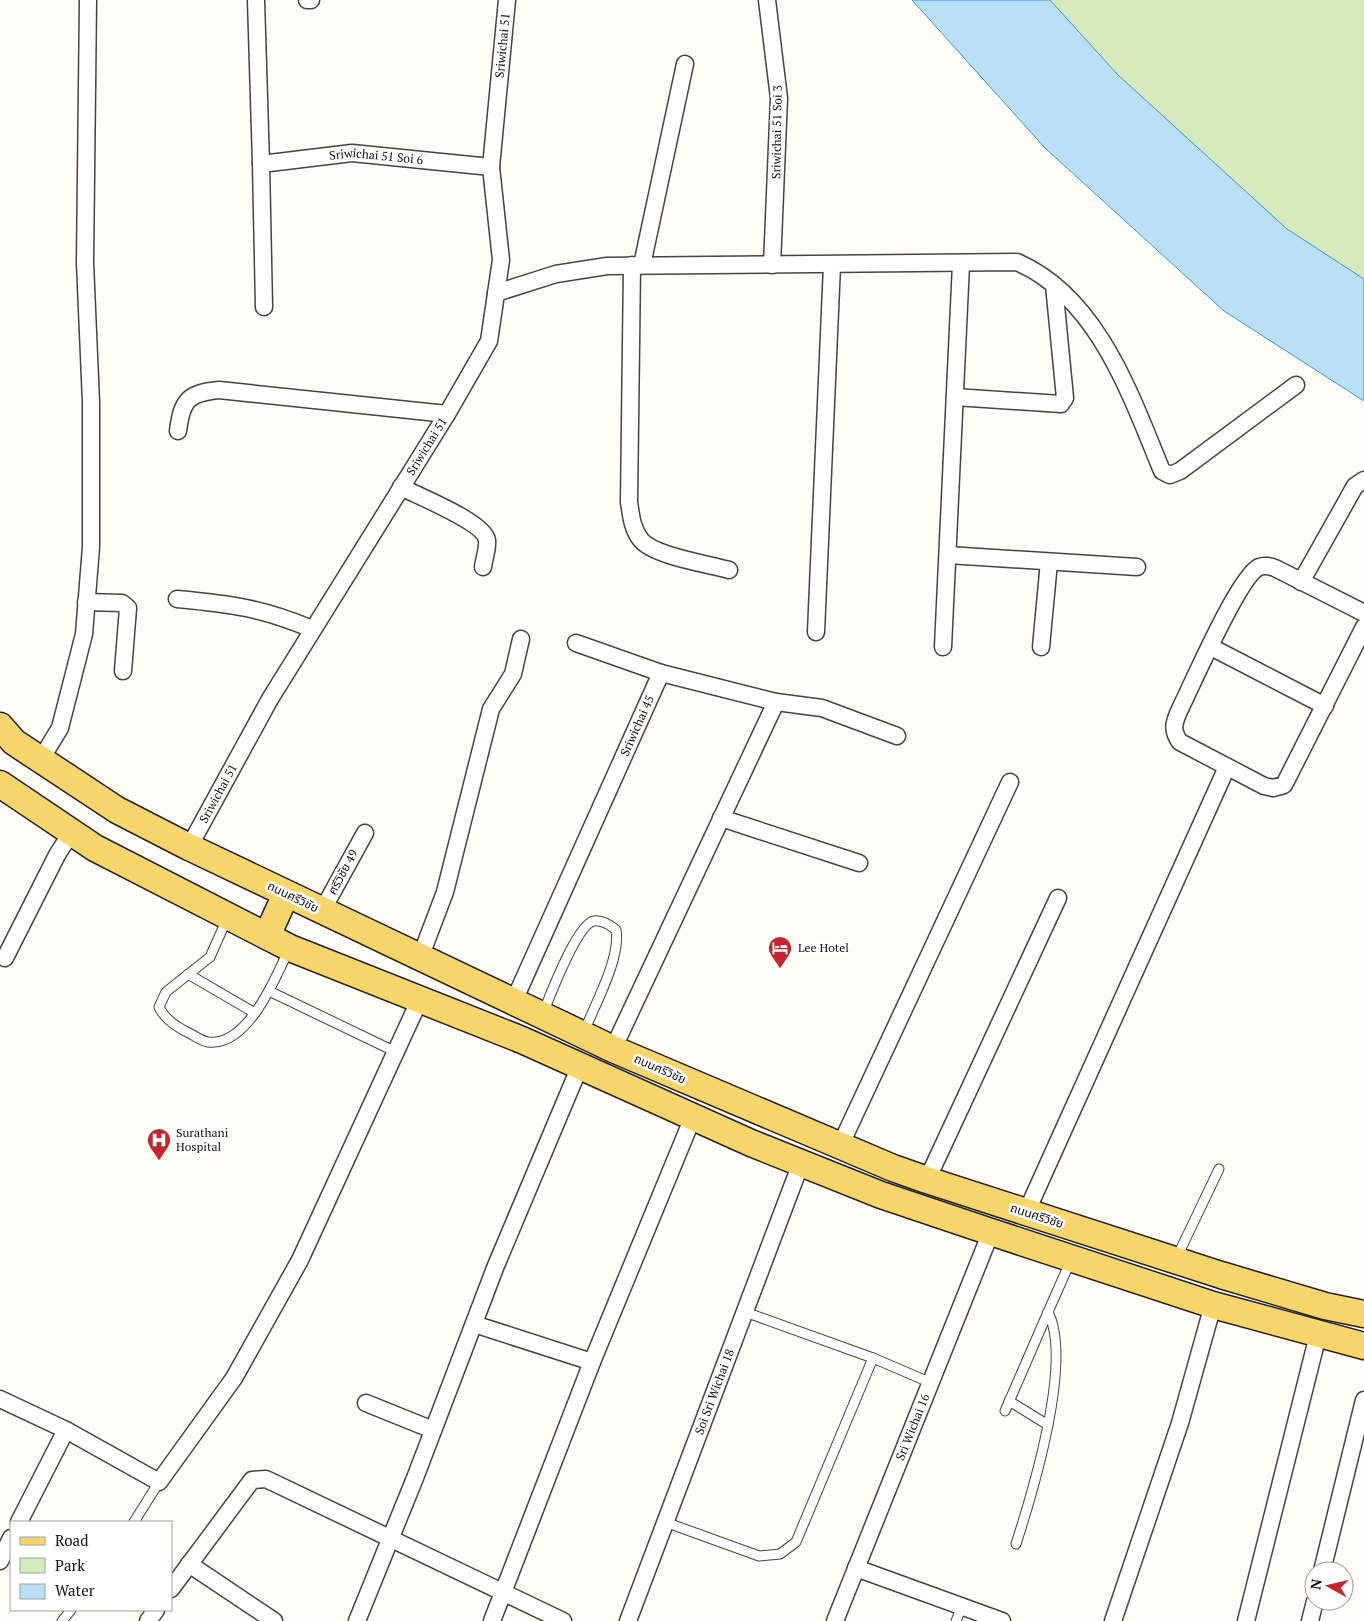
<svg xmlns="http://www.w3.org/2000/svg" width="1364" height="1621" font-family="'PT Serif','Noto Sans Thai',serif">
<rect width="100%" height="100%" fill="#fffdf5"/>
<path fill="#d5ebbd" d="M1050,0h314v279l-77,-50 -169,-154z"/>
<path fill="#b9e0f7" stroke="#3f96cf" d="M912,0h138l68,75 169,154 77,50v122l-140,-90 -179,-163z"/>
<g fill="none" stroke-linecap="round" stroke-linejoin="round">
<g stroke="#444" stroke-width="11">
<g id="service">
<path d="M227,919l-17,38 -44,35 -7,15c6,13 19,21 32,27 5,3 11,7 17,8 40,5 68,-65 81,-93"/>
<path d="M188,974l67,39"/>
<path d="M269,991l127,61"/>
<path d="M543,1013c7,-17 34,-89 51,-92 8,-1 16,4 22,9 5,28 -21,74 -32,102"/>
<path d="M1176,1259l43,-90"/>
<path d="M745,1312l128,46 56,24"/>
<path d="M1009,1401l39,24"/>
<path d="M1005,1411l43,-99"/>
<path d="M134,1522l25,-40"/>
<path d="M665,1522l94,34 21,-2 16,-12 77,-184"/>
<path d="M1016,1544c17,-53 57,-183 32,-232l23,-52"/>
<path d="M62,1621l9,-11"/>
<path d="M956,1621l6,-15"/>
</g>
</g>
<g stroke="#444" stroke-width="19">
<g id="minor">
<path id="s1" d="M256,0l5,164 91,-11 139,14"/>
<path d="M307,0h4"/>
<path d="M767,0l12,98 -7,167"/>
<path d="M261,164l3,143"/>
<path d="M632,265l-3,237c2,13 3,27 12,38 13,16 67,24 88,30"/>
<path d="M642,265l43,-201"/>
<path d="M496,293l60,-19 51,-8 410,-4c81,35 114,134 145,209l8,4 10,-4 116,-86"/>
<path d="M955,397l106,7 4,-6 -11,-113"/>
<path d="M178,431c4,-31 10,-38 41,-41l228,24"/>
<path d="M401,487c17,9 83,35 86,53 1,8 -3,19 -4,27"/>
<path d="M948,555l189,12"/>
<path d="M1301,582l54,-96 9,-6"/>
<path d="M177,599c54,5 85,9 135,30"/>
<path d="M86,602l36,1 6,5 -5,63"/>
<path d="M1364,613l-89,-45c-6,-2 -10,-3 -16,-1 -20,9 -67,118 -79,142 -6,13 -9,21 0,33l84,44 9,2 11,-3 80,-158"/>
<path d="M816,632l16,-367"/>
<path d="M576,643l85,30"/>
<path d="M943,647l18,-383"/>
<path d="M1041,647l8,-85"/>
<path d="M1211,647l114,59"/>
<path d="M41,759l19,-31 24,-94 7,-87v-145l-6,-139 3,-263"/>
<path d="M721,818l138,45"/>
<path id="s2" d="M189,847l81,-148 177,-285 42,-73 12,-81 -10,-93 16,-167"/>
<path d="M322,911l43,-78"/>
<path d="M5,958l52,-103 14,-22"/>
<path d="M420,958l25,-66 46,-183 22,-35 8,-35"/>
<path id="s3" d="M513,1003l148,-330 115,29 46,6 75,28"/>
<path d="M613,1049l163,-347"/>
<path d="M840,1146l170,-364"/>
<path d="M927,1180l131,-282"/>
<path d="M1026,1213l201,-446"/>
<path d="M474,1324l118,38"/>
<path d="M0,1399l66,31 93,52 75,-104 66,-118 120,-261"/>
<path d="M366,1403l67,27"/>
<path d="M19,1522l47,-92"/>
<path d="M0,1561l11,-23"/>
<path d="M189,1564l85,57"/>
<path d="M856,1568l146,53"/>
<path d="M1322,1571l42,-171"/>
<path d="M171,1589l81,-109 14,-1 297,142"/>
<path d="M148,1621l8,-11"/>
<path d="M357,1621l58,-143 80,-210 85,-202"/>
<path d="M492,1621l100,-259 101,-245"/>
<path id="s4" d="M628,1621l173,-458"/>
<path id="s5" d="M835,1621l156,-389"/>
<path d="M1113,1621l67,-198 33,-118"/>
<path d="M1246,1621l72,-286"/>
<path d="M1310,1621l5,-20"/>
</g>
</g>
<g stroke="#222" stroke-width="29">
<g id="primary">
<path d="M0,726l14,16 103,68 72,37 424,202 280,119 34,12 294,95 104,31 39,8"/>
<path d="M0,784l95,64 195,100 232,92 229,103 130,52 110,37 222,73 151,41"/>
<path d="M267,936l19,-42"/>
</g>
</g>
<use href="#service" stroke="#fff" stroke-width="9"/>
<use href="#minor" stroke="#fff" stroke-width="16"/>
<use href="#primary" stroke="#f9d66b" stroke-width="26"/>
</g>
<defs>
<g id="hotel-pin" transform="scale(1.25)"><path d="M0 17L-7.5 6A9.5 9.5 0 1 1 7.5 6Z" fill="#c4262e" stroke="#fff"/><path d="M-6-4.5h1.5V1H6V5H4.5V3h-9V5H-6ZM-4 0a1.8 1.8 0 1 1 3.6 0ZM.5 0V-2.5h3Q6-2.5 6 0Z" fill="#fff"/></g>
<g id="hospital-pin" transform="scale(1.25)"><path d="M0 17L-7.5 6A9.5 9.5 0 1 1 7.5 6Z" fill="#c4262e" stroke="#fff"/><path d="M-5-5h3v3.5h4V-5h3V5h-3V1.5h-4V5h-3Z" fill="#fff"/></g>
</defs>
<g fill-rule="evenodd">
<use href="#hotel-pin" x="780" y="948"/>
<use href="#hospital-pin" x="159" y="1140"/>
</g>
<g text-anchor="middle" stroke-width="5" stroke-linejoin="round" paint-order="stroke">
<g font-size="12" fill="#111" stroke="#fff">
<text dy="4" stroke="none"><textPath href="#s2" startOffset="886">Sriwichai 51</textPath></text>
<text transform="translate(777 132) rotate(-89)" y="4">Sriwichai 51 Soi 3</text>
<text dy="4" stroke="none"><textPath href="#s1" startOffset="280">Sriwichai 51 Soi 6</textPath></text>
<text dy="4" stroke="none"><textPath href="#s2" startOffset="466">Sriwichai 51</textPath></text>
<text dy="4" stroke="none"><textPath href="#s3" startOffset="304">Sriwichai 45</textPath></text>
<text dy="4" stroke="none"><textPath href="#s2" startOffset="61">Sriwichai 51</textPath></text>
<text transform="translate(343 872) rotate(-62)" y="4">ศรีวิชัย 49</text>
<text transform="translate(293 897) rotate(26)" y="4">ถนนศรีวิชัย</text>
<text transform="translate(660 1069) rotate(24)" y="4">ถนนศรีวิชัย</text>
<text transform="translate(1037 1216) rotate(18)" y="4">ถนนศรีวิชัย</text>
<text dy="4" stroke="none"><textPath href="#s4" startOffset="245">Soi Sri Wichai 18</textPath></text>
<text dy="4" stroke="none"><textPath href="#s5" startOffset="209">Sri Wichai 16</textPath></text>
</g>
<g font-size="12" fill="#111" stroke="#fff" text-anchor="start">
<text x="798" y="952">Lee Hotel</text>
<text x="176" y="1137">Surathani<tspan x="176" dy="14">Hospital</tspan></text>
</g>
</g>
<rect x="10" y="1521" width="162" height="90" fill="#ffffff" stroke="#a0a0a0"/>
<rect x="20" y="1537" width="25" height="8" fill="#f9d66b" stroke="#a0a0a0"/>
<text x="55" y="1546" font-size="15" fill="#111111">Road</text>
<rect x="20" y="1558" width="25" height="15" fill="#d5ebbd" stroke="#a0a0a0"/>
<text x="55" y="1571" font-size="15" fill="#111111">Park</text>
<rect x="20" y="1584" width="25" height="15" fill="#b9e0f7" stroke="#a0a0a0"/>
<text x="55" y="1596" font-size="15" fill="#111111">Water</text>
<g transform="translate(1329 1586) rotate(278)"><circle r="24" fill="#ffffff" stroke="#a0a0a0"/>
<path d="M0-4L9 19L0 12L-9 19Z" fill="#c4262e"/>
<text y="-8" font-size="14" font-weight="bold" text-anchor="middle" fill="#111111">N</text>
</g>
</svg>
